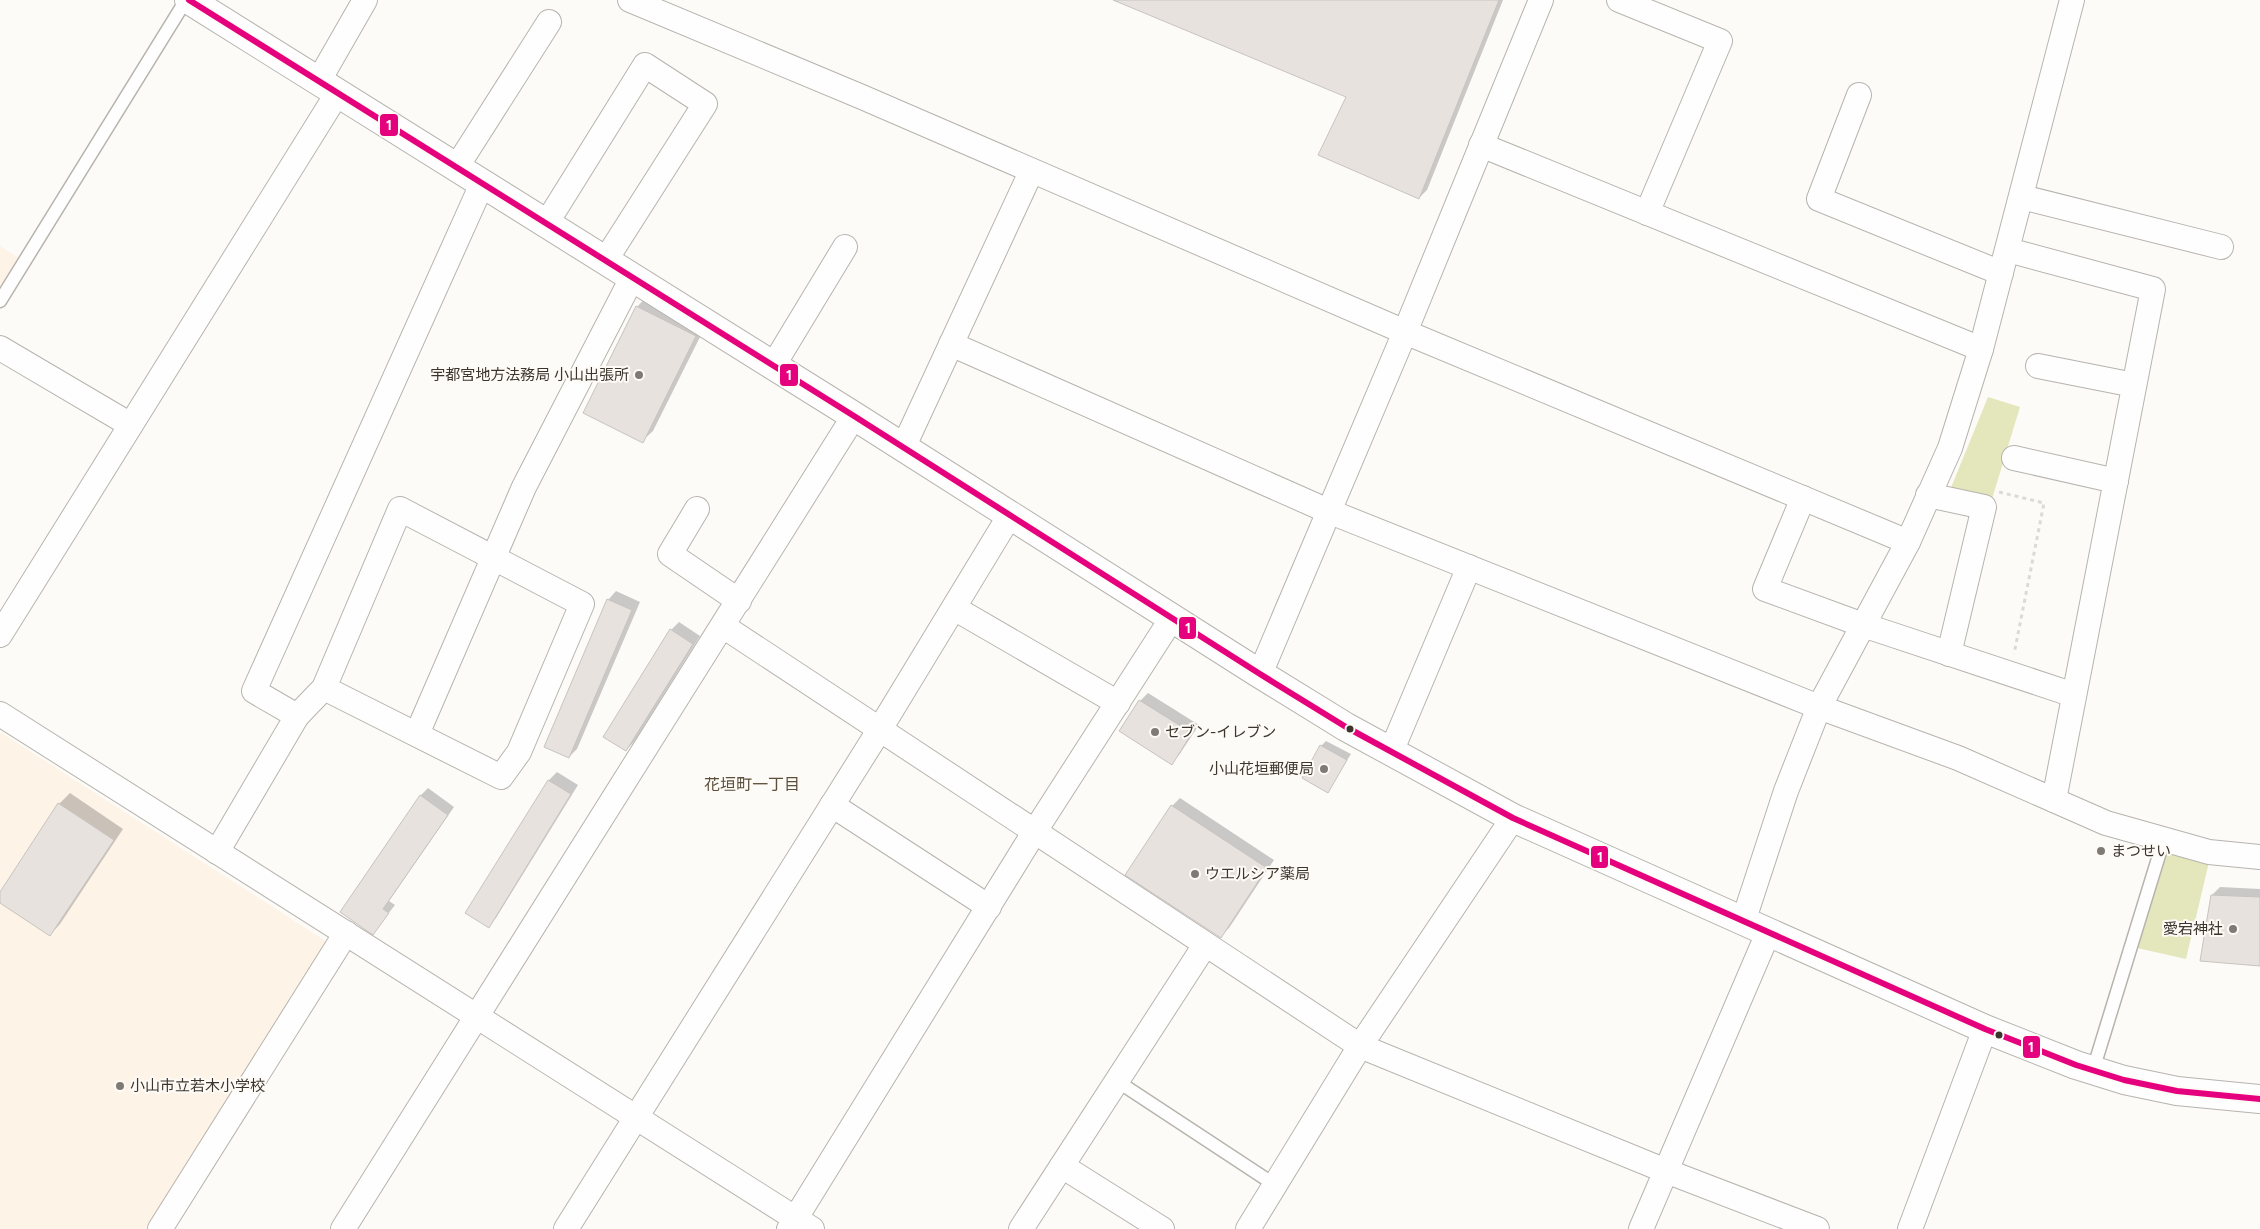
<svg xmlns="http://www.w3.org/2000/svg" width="2260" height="1229" font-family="Figtree,'Noto Sans JP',sans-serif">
<rect width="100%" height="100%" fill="#fdfbf8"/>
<g fill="#fdf3e6">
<path d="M0,246l19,12 -19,30z"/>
<path d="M0,732l329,211 -180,286h-149z"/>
</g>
<g fill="#e4e7bc">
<path d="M1988,397l32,10 -28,92 -42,-9z"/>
<path d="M2168,846l42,12 -24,101 -49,-11z"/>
</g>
<g fill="#0003">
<path d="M1115,0h388l-76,190 -8,8 -72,-102z"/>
<path d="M647,296l59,29 -53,106 -11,10 -5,-134z"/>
<path d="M616,591l24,11 -63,147 -8,8 39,-157z"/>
<path d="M679,622l21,14 -66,106 -8,8 45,-120z"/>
<path d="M1148,693l51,32 -20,30 -8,8 -31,-62z"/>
<path d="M1326,741l25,13 -23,37 -7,-45z"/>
<path d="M557,772l21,13 -82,133 -8,8 -21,-13 82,-133z"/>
<path d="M428,788l26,19 -65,94 6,4 -22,28 48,-138z"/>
<path d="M70,793l53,36 -63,95 -10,11 -50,-33v-8l59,-90z"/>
<path d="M1180,798l94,62 -45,68 -8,8 -94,-62 45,-68z"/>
<path d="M2220,887l40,2v76l-48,-70z"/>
</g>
<g fill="#e7e2de" stroke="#c8c3bf">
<path d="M1113,0h386l-80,199 -101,-44 28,-58z"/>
<path d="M636,306l60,30 -53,107 -60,-30z"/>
<path d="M607,599l25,11 -63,148 -25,-11z"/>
<path d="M670,629l23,15 -67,107 -23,-14z"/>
<path d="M1139,700l53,33 -20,32 -53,-34z"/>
<path d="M1320,745l27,15 -19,33 -26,-15z"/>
<path d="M548,780l23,14 -82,134 -24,-15z"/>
<path d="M420,795l28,20 -65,94 6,4 -16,22 -33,-23z"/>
<path d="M58,803l56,37 -64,96 -50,-33v-11z"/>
<path d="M1171,805l96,63 -46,70 -96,-63z"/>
<path d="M2211,895l49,2v69l-60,-5z"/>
</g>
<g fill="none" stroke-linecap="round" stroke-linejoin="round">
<g stroke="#b7b4ae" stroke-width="15">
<g id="lane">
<path d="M0,301l186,-301"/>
<path d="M2093,1070l71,-231"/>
<path d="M1117,1081l158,104"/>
</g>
</g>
<g stroke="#b7b4ae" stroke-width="26">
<g id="street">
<path d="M630,0l232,97 543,235 503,210"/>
<path d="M1619,0l101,41 -73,172"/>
<path d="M318,82l47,-82"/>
<path d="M1859,95l-40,104 182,74"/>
<path d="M1481,145l500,204"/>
<path d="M456,168l93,-146"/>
<path d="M2022,197l199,50"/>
<path d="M546,224l99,-159 60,39 -100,157"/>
<path d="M2008,250l145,39 -99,511"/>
<path d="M951,344l377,167 491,196 139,51 148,65 103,29 51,5"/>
<path d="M0,348l129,76"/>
<path d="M773,366l72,-119"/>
<path d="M2038,366l96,19"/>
<path d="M903,448l128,-276"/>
<path d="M2014,458l102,23"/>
<path d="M1928,495l56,12 -35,147"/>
<path d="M1803,498l-38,91 98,36 211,70"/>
<path d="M697,509l-27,45 69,47"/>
<path d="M954,608l164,95"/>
<path d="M723,626l637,420 306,125 151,58"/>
<path d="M0,635l337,-541"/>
<path d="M1260,674l145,-342 136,-332"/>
<path d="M0,714l812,515"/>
<path d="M297,716l27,-28 76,-179 182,95 -63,148 -18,25 -177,-89"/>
<path d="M417,734l107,-247 108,-209"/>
<path d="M1391,752l78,-185"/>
<path d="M832,805l157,102"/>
<path d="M217,852l80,-136 -43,-25 228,-507"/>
<path d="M1743,922l43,-131 33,-84 89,-165 42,-94 31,-99 91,-349"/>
<path d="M1062,1166l100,63"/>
<path d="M160,1229l186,-296"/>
<path d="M343,1229l511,-813"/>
<path d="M566,1229l314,-500 130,-214"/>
<path d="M789,1229l246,-398 137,-213"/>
<path d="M1021,1229l184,-284"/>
<path d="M1248,1229l112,-183 153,-228"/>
<path d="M1641,1229l127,-296"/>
<path d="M1910,1229l75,-200"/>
</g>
</g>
<g stroke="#b7b4ae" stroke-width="30">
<path id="secondary" d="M189,0l665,416 406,258 86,53 167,91 472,211 91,36 48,15 53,11 83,8"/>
</g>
<path stroke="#dcdad8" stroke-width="3" stroke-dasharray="4 4" stroke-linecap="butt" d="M1999,492l45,11 -30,151"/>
<use href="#lane" stroke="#fffefe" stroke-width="12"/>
<use href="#street" stroke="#fffefe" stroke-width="24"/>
<use href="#secondary" stroke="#fffefe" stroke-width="28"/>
<g stroke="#fefbf7" stroke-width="10">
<path id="bus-1" d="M189,0l665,416 406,258 86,53 167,91 472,211 91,36 48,15 53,11 83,8"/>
</g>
<use href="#bus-1" stroke="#e5007d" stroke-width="6"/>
</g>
<g fill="#7f7a74" stroke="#fefbf7" stroke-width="2">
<circle cx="639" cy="375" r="5"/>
<circle cx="1155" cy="732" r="5"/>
<circle cx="1324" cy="769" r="5"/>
<circle cx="2101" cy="851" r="5"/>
<circle cx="1195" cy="874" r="5"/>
<circle cx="2233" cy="929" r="5"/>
<circle cx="120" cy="1086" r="5"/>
</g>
<g fill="#3b352d" stroke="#fefbf7" stroke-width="2">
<circle cx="1350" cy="729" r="4.5"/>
<circle cx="1999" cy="1035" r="4.5"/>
</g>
<g text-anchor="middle" stroke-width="4" stroke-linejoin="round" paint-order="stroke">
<g font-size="15" fill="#3b352d" stroke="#fefbf7" text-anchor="start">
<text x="629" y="380" text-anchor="end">宇都宮地方法務局 小山出張所</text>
<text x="1165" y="737">セブン-イレブン</text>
<text x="1314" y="774" text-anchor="end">小山花垣郵便局</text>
<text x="2111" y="856">まつせい</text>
<text x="1205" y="879">ウエルシア薬局</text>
<text x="2223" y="934" text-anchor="end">愛宕神社</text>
<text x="130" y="1091">小山市立若木小学校</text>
</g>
<g font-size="16" fill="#5b4f3d" stroke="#fefbf7">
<text x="752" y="790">花垣町一丁目</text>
</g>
</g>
<g stroke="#fefbf7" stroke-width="2">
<rect x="379" y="113" width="20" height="24" rx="5" fill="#e5007d"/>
<rect x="779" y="363" width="20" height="24" rx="5" fill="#e5007d"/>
<rect x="1178" y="616" width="19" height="24" rx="5" fill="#e5007d"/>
<rect x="1590" y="845" width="19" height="24" rx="5" fill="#e5007d"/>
<rect x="2022" y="1035" width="19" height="24" rx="5" fill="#e5007d"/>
</g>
<g font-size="14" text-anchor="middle" font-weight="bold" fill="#fff">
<text x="389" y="130">1</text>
<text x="789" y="380">1</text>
<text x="1188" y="633">1</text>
<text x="1600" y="862">1</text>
<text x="2031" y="1052">1</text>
</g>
</svg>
